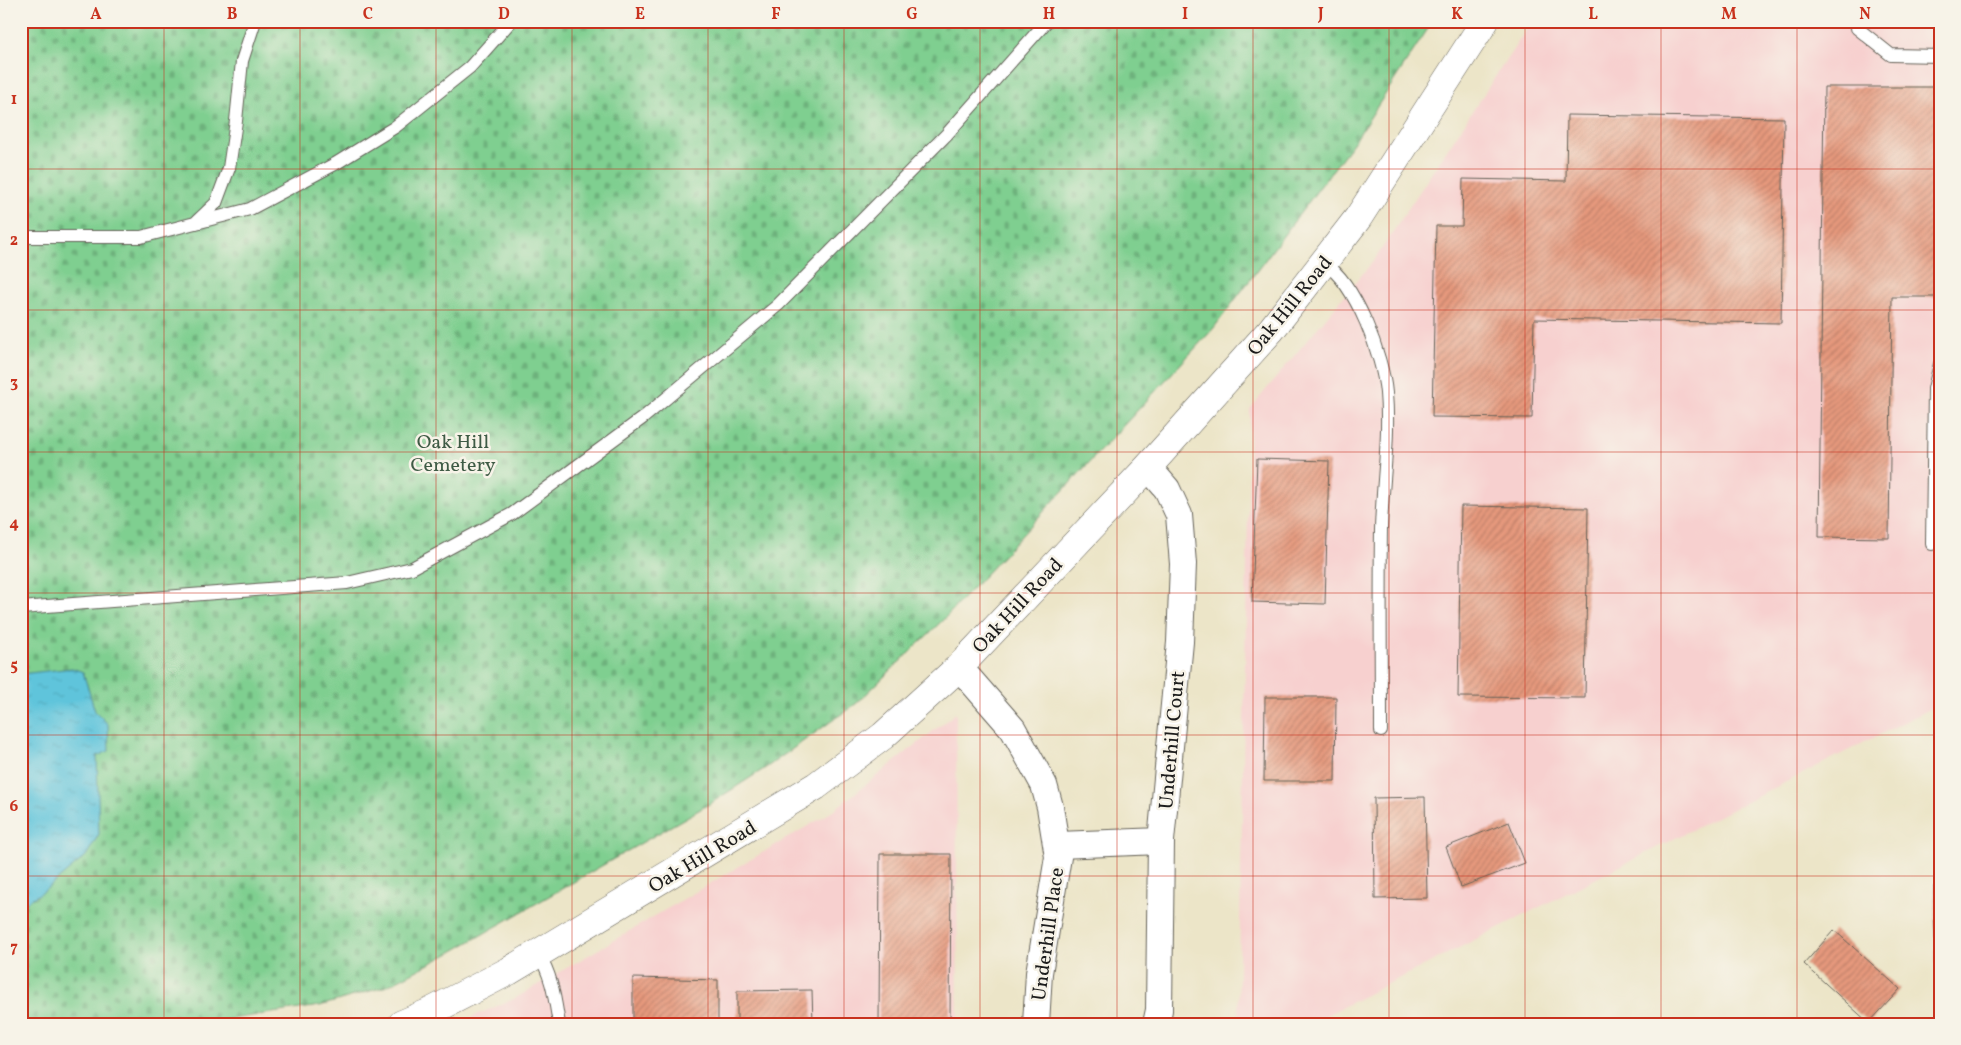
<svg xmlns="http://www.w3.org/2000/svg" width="1961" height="1045" font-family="Vollkorn,serif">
<defs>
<pattern id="cemetery-stones" width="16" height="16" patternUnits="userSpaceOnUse" patternTransform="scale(1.25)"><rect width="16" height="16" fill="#7fcf90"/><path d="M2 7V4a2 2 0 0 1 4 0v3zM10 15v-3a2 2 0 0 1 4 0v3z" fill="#6db17c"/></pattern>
<pattern id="water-ripples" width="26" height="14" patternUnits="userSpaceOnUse" patternTransform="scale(1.25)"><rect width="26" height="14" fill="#5ec4db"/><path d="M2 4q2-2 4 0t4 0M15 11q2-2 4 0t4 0" fill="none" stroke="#51a8bb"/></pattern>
<pattern id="building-hatch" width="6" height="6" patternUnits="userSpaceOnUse" patternTransform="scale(1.25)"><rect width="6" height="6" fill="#e6997d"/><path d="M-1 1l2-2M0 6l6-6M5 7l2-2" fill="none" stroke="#ba7c66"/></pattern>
</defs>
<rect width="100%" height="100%" fill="#f7f3e8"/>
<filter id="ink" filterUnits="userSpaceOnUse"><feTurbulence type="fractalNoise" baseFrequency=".02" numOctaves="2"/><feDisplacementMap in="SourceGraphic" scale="10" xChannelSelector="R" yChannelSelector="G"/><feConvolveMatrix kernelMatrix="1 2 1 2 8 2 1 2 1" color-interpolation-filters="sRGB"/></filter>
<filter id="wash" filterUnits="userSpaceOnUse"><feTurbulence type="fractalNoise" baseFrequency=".0096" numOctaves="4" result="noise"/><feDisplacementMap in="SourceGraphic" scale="20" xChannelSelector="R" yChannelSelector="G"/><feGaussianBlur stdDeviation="1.12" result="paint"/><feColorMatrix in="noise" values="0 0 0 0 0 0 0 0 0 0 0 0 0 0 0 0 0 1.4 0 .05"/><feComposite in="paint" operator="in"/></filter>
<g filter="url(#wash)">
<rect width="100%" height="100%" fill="#ece5c8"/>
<g fill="#f7d0cf">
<path d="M1532,21h408v683l-631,320h-71l12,-615 125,-150z"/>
<path d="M956,713l2,311h-503l59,-25 316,-186z"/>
</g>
<path fill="url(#cemetery-stones)" stroke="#4e7656" d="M21,21h1412l-77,118 -143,190 -268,289 -88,85 -90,64 -56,36 -261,150 -63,33 -67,20 -123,18h-176z"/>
<path fill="url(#water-ripples)" stroke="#3d707c" d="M72,668l11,4 12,39 13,13 1,27 -12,5 2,78 -13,22 -42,35 -23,14v-231z"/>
<g id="blocks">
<g fill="url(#building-hatch)">
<path d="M1824,87h116v210h-48l-3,241 -70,-1z"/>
<path d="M1567,115l217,3 -3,205 -247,-4 -2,99 -100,-1 4,-191h26l1,-47 103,2z"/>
<path d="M1257,459l72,2 -4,143 -73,-2z"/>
<path d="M1461,506l127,2 -3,190 -127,-1z"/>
<path d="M1265,697h71l-1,84h-71z"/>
<path d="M1425,797l2,101 -52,1 -1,-101z"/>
<path d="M1509,822l16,41 -64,24 -15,-40z"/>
<path d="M880,854h71l-1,170h-71z"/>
<path d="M1940,885v90h-4l-2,-89z"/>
<path d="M1834,930l66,59 -31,34 -65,-59z"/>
<path d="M633,978l85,2v44h-85z"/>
<path d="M812,990l1,34h-76v-33z"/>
</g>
</g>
</g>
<g filter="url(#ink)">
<use href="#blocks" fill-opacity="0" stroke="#656258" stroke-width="1"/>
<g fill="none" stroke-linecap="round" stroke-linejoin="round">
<g stroke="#656258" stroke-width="14">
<g id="service">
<path d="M1857,21v7l34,27 49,1"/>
<path d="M196,223l54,-14 85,-45 60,-37 75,-60 41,-46"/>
<path d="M21,237h120l54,-14 21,-20 13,-35 7,-47 6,-60 13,-40"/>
<path d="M1324,263c32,20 59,94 62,130 4,46 -4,92 -5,137 -1,67 0,134 0,201"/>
<path d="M1932,544l2,-155 6,-25"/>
<path d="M21,608l326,-25 65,-15 100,-54 132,-97 134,-112 169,-171 100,-113"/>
<path d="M538,954c14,20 17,46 21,70"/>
</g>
</g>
<g stroke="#656258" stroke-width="28">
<g id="minor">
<path d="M1148,467l19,22 12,26 4,49 -3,78 -19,199 -2,169 -3,14"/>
<path d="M959,667l54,62 31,56 6,22 8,50 -19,116 -3,51"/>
<path d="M1058,845l103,-4"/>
</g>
</g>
<g stroke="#656258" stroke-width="29">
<path id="secondary" d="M402,1024l26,-11 81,-42 307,-185 67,-50 76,-69 189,-200 123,-137 87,-112 127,-197"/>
</g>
<use href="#service" stroke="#fff" stroke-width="12"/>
<use href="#minor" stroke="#fff" stroke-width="26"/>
<use href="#secondary" stroke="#fff" stroke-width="28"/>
</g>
</g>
<path fill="none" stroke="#c8321e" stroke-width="1" stroke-opacity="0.55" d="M164,21v1003M300,21v1003M436,21v1003M572,21v1003M708,21v1003M844,21v1003M980,21v1003M1117,21v1003M1253,21v1003M1389,21v1003M1525,21v1003M1661,21v1003M1797,21v1003M21,169h1919M21,310h1919M21,452h1919M21,593h1919M21,735h1919M21,876h1919"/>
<g text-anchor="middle" stroke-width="5" stroke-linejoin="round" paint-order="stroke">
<g font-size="20" fill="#1c1c1c" stroke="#f7f3e8">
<text transform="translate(1289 305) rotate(-51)" y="7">Oak Hill Road</text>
<text transform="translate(1017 605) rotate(-47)" y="7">Oak Hill Road</text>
<text transform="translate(1171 740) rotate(-85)" y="7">Underhill Court</text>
<text transform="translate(702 856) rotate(-31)" y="7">Oak Hill Road</text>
<text transform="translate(1047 934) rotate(-82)" y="7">Underhill Place</text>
</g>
<g font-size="20" fill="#3f5b45" stroke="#f7f3e8">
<text x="453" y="448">Oak Hill<tspan x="453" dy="23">Cemetery</tspan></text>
</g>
</g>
<rect width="1961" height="1045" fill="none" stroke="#f7f3e8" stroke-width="55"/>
<rect x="28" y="28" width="1906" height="990" fill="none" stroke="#c8321e" stroke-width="2"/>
<g font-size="16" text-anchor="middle" font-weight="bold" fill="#c8321e">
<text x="96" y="19">A</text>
<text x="232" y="19">B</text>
<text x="368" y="19">C</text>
<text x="504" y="19">D</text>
<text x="640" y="19">E</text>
<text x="776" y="19">F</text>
<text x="912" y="19">G</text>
<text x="1049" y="19">H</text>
<text x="1185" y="19">I</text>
<text x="1321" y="19">J</text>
<text x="1457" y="19">K</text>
<text x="1593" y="19">L</text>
<text x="1729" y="19">M</text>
<text x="1865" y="19">N</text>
<text x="14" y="104">1</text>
<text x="14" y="245">2</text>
<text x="14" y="387">3</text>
<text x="14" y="528">4</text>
<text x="14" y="670">5</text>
<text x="14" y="811">6</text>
<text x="14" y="952">7</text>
</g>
</svg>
